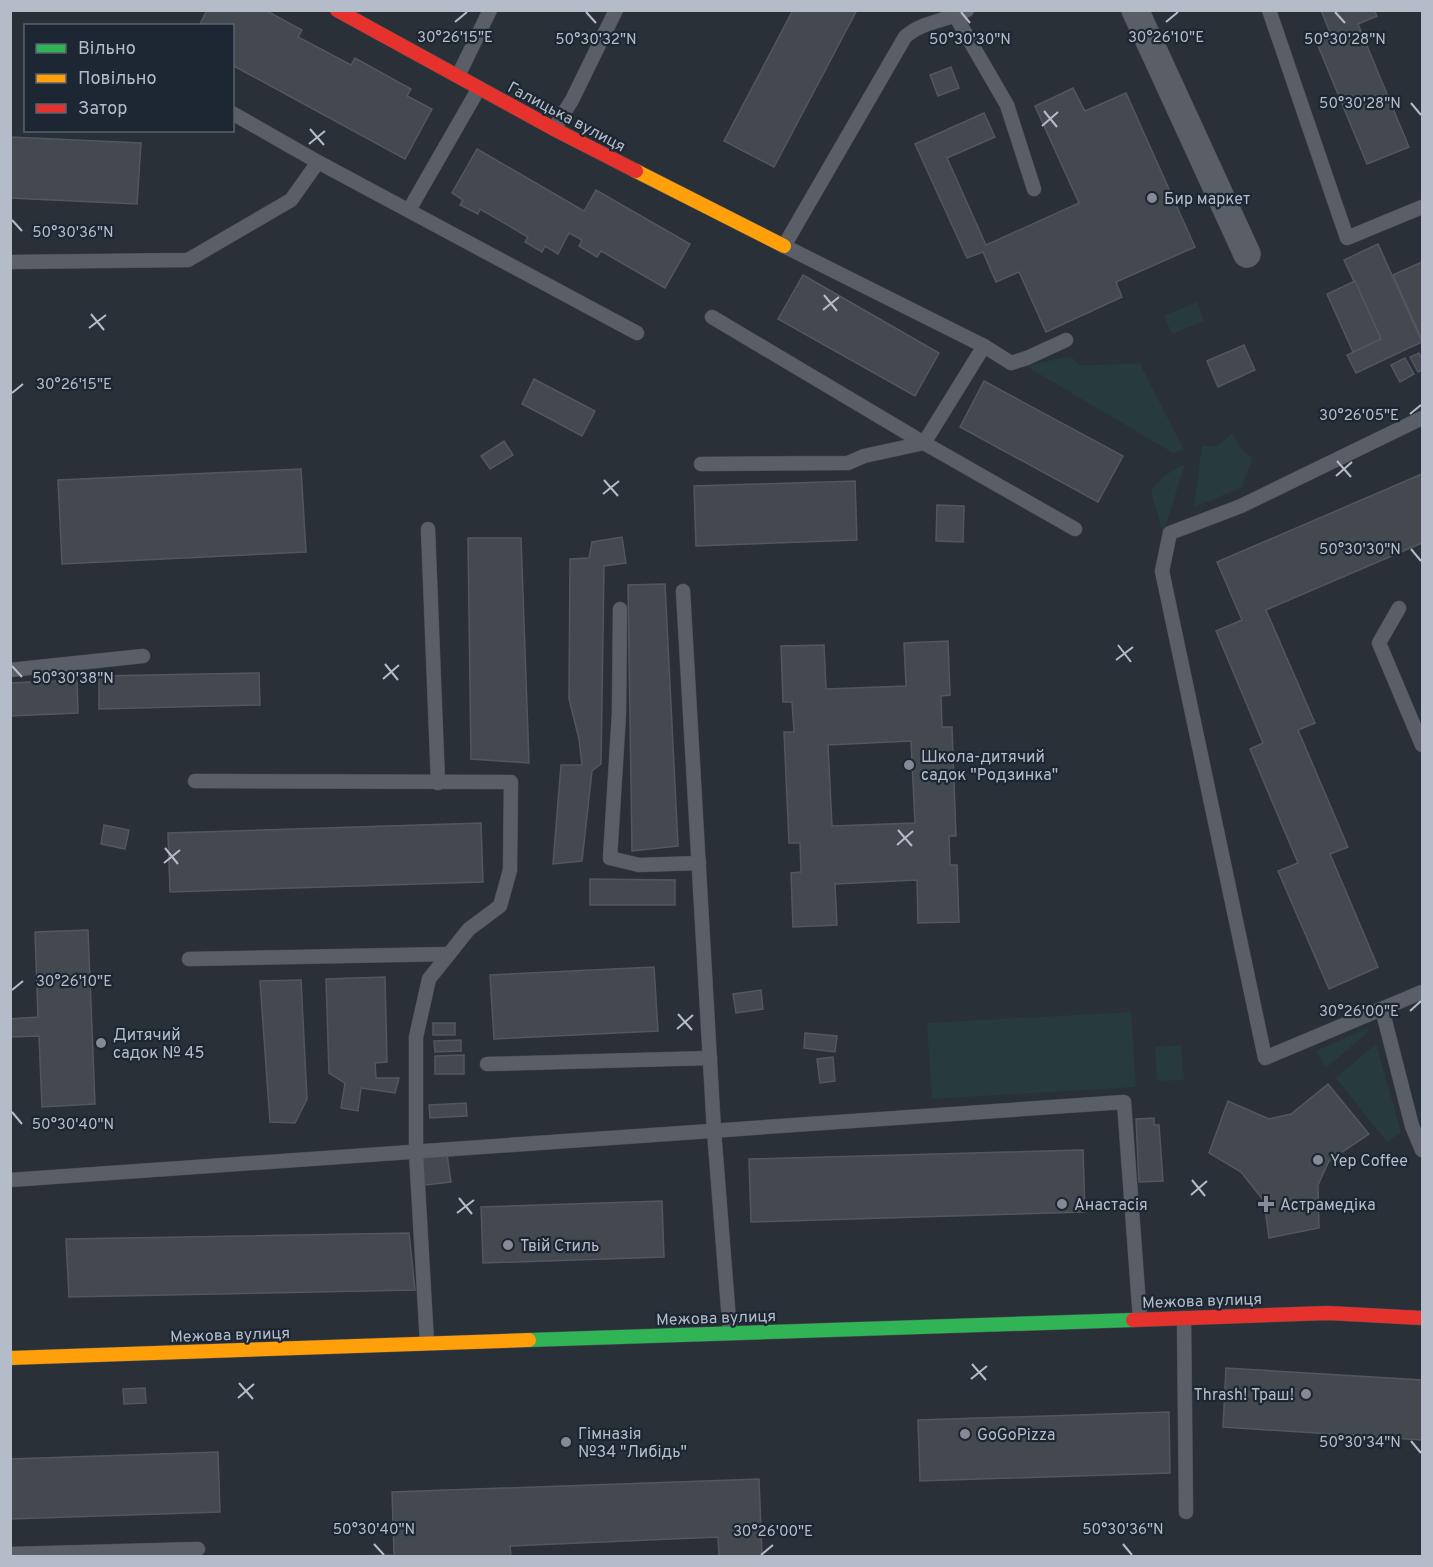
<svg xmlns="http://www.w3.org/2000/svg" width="1433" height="1567" font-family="Overpass,sans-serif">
<rect width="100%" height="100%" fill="#2a3038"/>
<g fill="#273a3e">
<path d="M1197,302l7,19 -32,13 -8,-18z"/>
<path d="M1070,356l10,9 60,-1 44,86 -11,3 -147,-87z"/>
<path d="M1232,434l11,17 10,7c-4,10 -9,18 -10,29l-49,20 8,-61h15z"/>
<path d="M1185,464l-22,70 -12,-43c9,-13 19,-20 34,-27z"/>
<path d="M1131,1012l5,75 -204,12 -5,-76z"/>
<path d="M1367,1028l2,3 -43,37 -10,-17z"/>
<path d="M1376,1044l25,88 -14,10 -51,-64z"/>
<path d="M1181,1045l3,35 -27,1 -2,-34z"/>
</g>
<g fill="#444950" stroke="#52575f" stroke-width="1.5" fill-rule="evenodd">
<path d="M207,10h58l37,20 -4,7 53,28 4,-7 56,31 -4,7 25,13 -27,50 -173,-94v-39h-33z"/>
<path d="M793,10h64l-83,157 -50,-26z"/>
<path d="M1321,10h53l3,6 -19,8 51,123 -42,17 -51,-123 15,-6z"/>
<path d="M951,67l8,21 -21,8 -8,-21z"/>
<path d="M1073,88l12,23 41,-18 69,154 -79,35 6,15 -76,35 -27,-60 -23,10 -13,-30 -16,6 -52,-114 69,-31 11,24 -48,21 39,87 93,-42 -44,-97z"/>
<path d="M10,137l131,6 -4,61 -127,-6z"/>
<path d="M477,149l107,62 12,-21 94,54 -25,44 -64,-37 -4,6 -18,-11 3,-6 -13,-7 -11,21 -13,-8 -3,6 -17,-10 3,-5 -48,-28 -2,5 -18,-9 3,-5 -11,-7z"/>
<path d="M1378,244l44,98 -66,31 -9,-18 34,-16 -37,-79z"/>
<path d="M1422,262v78l-29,-65z"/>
<path d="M803,275l136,78 -24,43 -137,-77z"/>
<path d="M1355,281l26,58 -28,13 -26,-58z"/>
<path d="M1244,345l11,25 -37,17 -11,-26z"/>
<path d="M1419,353l3,6v11l-4,2 -8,-15z"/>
<path d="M1405,358l9,16 -14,8 -9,-17z"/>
<path d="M534,379l61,32 -13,25 -60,-32z"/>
<path d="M984,381l139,75 -25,46 -138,-75z"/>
<path d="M504,441l9,14 -23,14 -9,-13z"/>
<path d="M301,469l5,83 -244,12 -4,-84z"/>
<path d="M1422,474v69l-156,67 49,113 -17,7 50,117 -18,7 48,113 -49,22 -51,-118 20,-8 -48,-114 13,-6 -47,-112 26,-11 -25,-58z"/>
<path d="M855,481l2,59 -161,6 -2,-60z"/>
<path d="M937,505l27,1 -1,36 -27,-1z"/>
<path d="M622,537l4,26 -22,3 -3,198 -9,7 -10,90 -29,3 8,-99h21l-3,-26 -10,-40 1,-140 19,-1 3,-16z"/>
<path d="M468,538h53l8,225 -58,-4z"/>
<path d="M665,584l13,262 -46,5 -4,-266z"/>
<path d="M948,641l2,54 -9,1 1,31h10l4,109h-7l1,29h7l2,57 -41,1 -1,-43 -82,4 2,41 -44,2 -2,-54 10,-1 -1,-29h-11l-5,-111h10l-2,-30h-9l-2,-56 43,-1 2,44 80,-3 -2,-43zM911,741l4,82 -83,3 -4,-81z"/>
<path d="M259,673l1,32 -161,4v-33z"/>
<path d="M77,680l1,33 -68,3v-33z"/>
<path d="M481,823l2,59 -313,10 -2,-59z"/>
<path d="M104,825l25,5 -4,19 -24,-5z"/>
<path d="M590,879l85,1v25h-85z"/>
<path d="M88,930l7,174 -53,3 -3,-71 -29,1v-18l28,-2 -3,-85z"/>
<path d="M654,967l4,64 -164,8 -4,-64z"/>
<path d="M385,977l2,85 -12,1 1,15h23l-4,15 -34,-5 -3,23 -17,-3 4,-25 -16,-10 -3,-94z"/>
<path d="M301,980l6,119 -12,24 -25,-1 -10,-141z"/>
<path d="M761,990l2,19 -27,4 -3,-19z"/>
<rect x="433" y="1023" width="22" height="12"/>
<path d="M805,1033l32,3 -2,16 -31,-4z"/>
<path d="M461,1040v11l-26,1 -1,-11z"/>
<path d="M464,1055v19h-29v-18z"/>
<path d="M833,1057l2,24 -15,2 -3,-24z"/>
<path d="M1328,1084l41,50 -40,27 -11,24 1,43 -50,10 -5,-37 -23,-29 -32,-19 19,-52 41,18 22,-5z"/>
<path d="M466,1103l1,13 -37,2 -1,-13z"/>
<path d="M1154,1118v7h5l4,56 -24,1 -3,-63z"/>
<path d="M1083,1150l2,62 -334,10 -2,-63z"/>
<path d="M447,1154l4,28 -26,3 -3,-28z"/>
<path d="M662,1201l2,56 -181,6 -2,-56z"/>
<path d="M409,1233l6,57 -346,7 -3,-58z"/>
<path d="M1226,1368l196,12v60l-199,-13z"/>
<path d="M145,1388l1,15 -22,1 -1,-15z"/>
<path d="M1169,1412l1,61 -250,8 -2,-61z"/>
<path d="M218,1452l2,60 -210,7v-60z"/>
<path d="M759,1479l3,77h-43l-1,-19 -208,9 1,10h-154l37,-1 -2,-63z"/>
</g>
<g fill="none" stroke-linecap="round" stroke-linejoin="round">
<g stroke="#484c53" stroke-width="15">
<g id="lane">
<path d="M967,10c-19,11 -45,11 -62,27l-121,209 200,100 27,17 16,-5 39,-18"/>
<path d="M1269,10l78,228 75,-31"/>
<path d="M956,17l51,88 27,84"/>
<path d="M458,76l32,-66"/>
<path d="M232,113l86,49 319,171"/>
<path d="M554,129l18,-29 44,-90"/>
<path d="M409,210l70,-122"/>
<path d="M10,262l178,-2 103,-60 27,-38"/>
<path d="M712,317l212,126 151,86"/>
<path d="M1422,418l-181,88 -71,27 -8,38 103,487 157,-66"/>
<path d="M701,464l147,-1 16,-7 60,-13 60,-97"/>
<path d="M428,529l10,254"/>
<path d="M683,591l31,540 16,202"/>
<path d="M1399,608l-20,35 43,102"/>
<path d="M620,609l-1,104 -9,145 29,7 60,-2"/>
<path d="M10,670l133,-14"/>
<path d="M195,781l316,1 -1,88 -10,36 -31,23 -40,50 -13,58v115l11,191"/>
<path d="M189,959l260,-5"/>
<path d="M1382,1009l30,117 10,24"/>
<path d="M487,1064l223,-6"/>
<path d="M10,1180l1114,-78 16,217"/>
<path d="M1184,1318l2,194"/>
<path d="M10,1554l188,-5"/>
</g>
</g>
<g stroke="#484c53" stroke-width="28">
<path id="street" d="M1135,10l112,244"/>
</g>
<g stroke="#484c53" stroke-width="15">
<path id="fast" d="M529,1340l604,-20"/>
</g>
<g stroke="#484c53" stroke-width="15">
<g id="slow">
<path d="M636,171l148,75"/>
<path d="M10,1358l519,-18"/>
</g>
</g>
<g stroke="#484c53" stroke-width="15">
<g id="jam">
<path d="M337,10l217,119 82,42"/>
<path d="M1133,1320l195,-7 94,5"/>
</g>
</g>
<use href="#lane" stroke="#5a5e66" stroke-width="14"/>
<use href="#street" stroke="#5a5e66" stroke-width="27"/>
<use href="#fast" stroke="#30b455" stroke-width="14"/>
<use href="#slow" stroke="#ff9f0a" stroke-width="14"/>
<use href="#jam" stroke="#e5322d" stroke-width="14"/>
</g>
<path fill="none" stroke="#b4bcc9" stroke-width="2" d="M586,12l10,11M961,12l9,11M1335,12l10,11M455,22l12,-10M1166,22l12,-10M1411,103l10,12M1044,111l13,16M1042,126l16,-14M310,129l14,16M309,144l16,-13M12,220l10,11M824,295l13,16M823,310l16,-13M91,314l13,16M89,328l17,-13M12,393l11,-9M1410,414l11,-9M1337,461l14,16M1336,476l16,-14M604,480l14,16M603,494l16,-13M1411,549l10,12M1118,645l13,17M1116,660l17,-13M385,664l13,16M12,666l10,11M383,679l16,-14M898,830l14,16M897,845l16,-14M165,848l13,16M164,863l16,-13M12,990l11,-9M1410,1011l11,-10M678,1014l14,16M677,1029l16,-14M12,1112l10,12M1192,1180l13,16M1191,1195l16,-14M459,1198l13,16M457,1213l17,-13M972,1364l14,16M971,1379l16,-13M239,1383l14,16M238,1398l16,-14M1411,1441l10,12M374,1544l10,11M1123,1544l9,11M761,1555l12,-10"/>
<g fill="#848b96" stroke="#1d2633" stroke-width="2">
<circle cx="1152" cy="198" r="6"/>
<circle cx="909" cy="765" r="6"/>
<circle cx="101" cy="1043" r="6"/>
<circle cx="1318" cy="1160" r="6"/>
<circle cx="1062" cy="1204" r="6"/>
<path d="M1263 1195h6v6h6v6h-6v6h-6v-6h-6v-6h6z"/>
<circle cx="508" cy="1245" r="6"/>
<circle cx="1306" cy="1394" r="6"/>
<circle cx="965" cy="1434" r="6"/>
<circle cx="566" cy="1442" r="6"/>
</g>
<g text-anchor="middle" stroke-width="4.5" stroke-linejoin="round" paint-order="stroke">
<g font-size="16" fill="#b4bcc9" stroke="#1d2633">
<text transform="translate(567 116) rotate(28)" y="6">Галицька вулиця</text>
<text transform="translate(1202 1300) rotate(-2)" y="6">Межова вулиця</text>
<text transform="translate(716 1317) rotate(-2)" y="6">Межова вулиця</text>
<text transform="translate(230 1334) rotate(-2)" y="6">Межова вулиця</text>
</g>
<g font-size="16" fill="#b4bcc9" stroke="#1d2633" text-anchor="start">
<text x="1164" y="204">Бир маркет</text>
<text x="921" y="762">Школа-дитячий<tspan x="921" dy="18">садок "Родзинка"</tspan></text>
<text x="113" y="1040">Дитячий<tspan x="113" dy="18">садок № 45</tspan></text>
<text x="1330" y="1166">Yep Coffee</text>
<text x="1074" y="1210">Анастасія</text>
<text x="1280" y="1210">Астрамедіка</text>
<text x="520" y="1251">Твій Стиль</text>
<text x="1294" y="1400" text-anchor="end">Thrash! Траш!</text>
<text x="578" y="1439">Гімназія<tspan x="578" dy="18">№34 "Либідь"</tspan></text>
<text x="977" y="1440">GoGoPizza</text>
</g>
</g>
<g font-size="15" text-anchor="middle" fill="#b4bcc9" stroke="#1d2633" stroke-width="4.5" stroke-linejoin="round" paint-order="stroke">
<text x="455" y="42">30°26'15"E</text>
<text x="1166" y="42">30°26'10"E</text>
<text x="596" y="44">50°30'32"N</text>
<text x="970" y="44">50°30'30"N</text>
<text x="1345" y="44">50°30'28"N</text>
<text x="1360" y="108">50°30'28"N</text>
<text x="73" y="237">50°30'36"N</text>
<text x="74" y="389">30°26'15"E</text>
<text x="1359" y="420">30°26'05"E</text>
<text x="1360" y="554">50°30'30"N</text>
<text x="73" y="683">50°30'38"N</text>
<text x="74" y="986">30°26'10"E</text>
<text x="1359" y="1016">30°26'00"E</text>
<text x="73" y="1129">50°30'40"N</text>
<text x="1360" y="1447">50°30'34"N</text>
<text x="374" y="1534">50°30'40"N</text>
<text x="1123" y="1534">50°30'36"N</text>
<text x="773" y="1536">30°26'00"E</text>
</g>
<rect width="1433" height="1567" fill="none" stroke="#b4bcc9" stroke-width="24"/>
<rect x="24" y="24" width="210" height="108" fill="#1d2633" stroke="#59626f" stroke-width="1.5"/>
<rect x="36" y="44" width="30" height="9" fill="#30b455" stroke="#59626f" stroke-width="1.5"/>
<text x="78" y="54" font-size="18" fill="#b4bcc9">Вільно</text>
<rect x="36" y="74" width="30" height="9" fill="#ff9f0a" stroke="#59626f" stroke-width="1.5"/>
<text x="78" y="84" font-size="18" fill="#b4bcc9">Повільно</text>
<rect x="36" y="104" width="30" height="9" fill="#e5322d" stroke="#59626f" stroke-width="1.5"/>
<text x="78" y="114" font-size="18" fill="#b4bcc9">Затор</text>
</svg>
